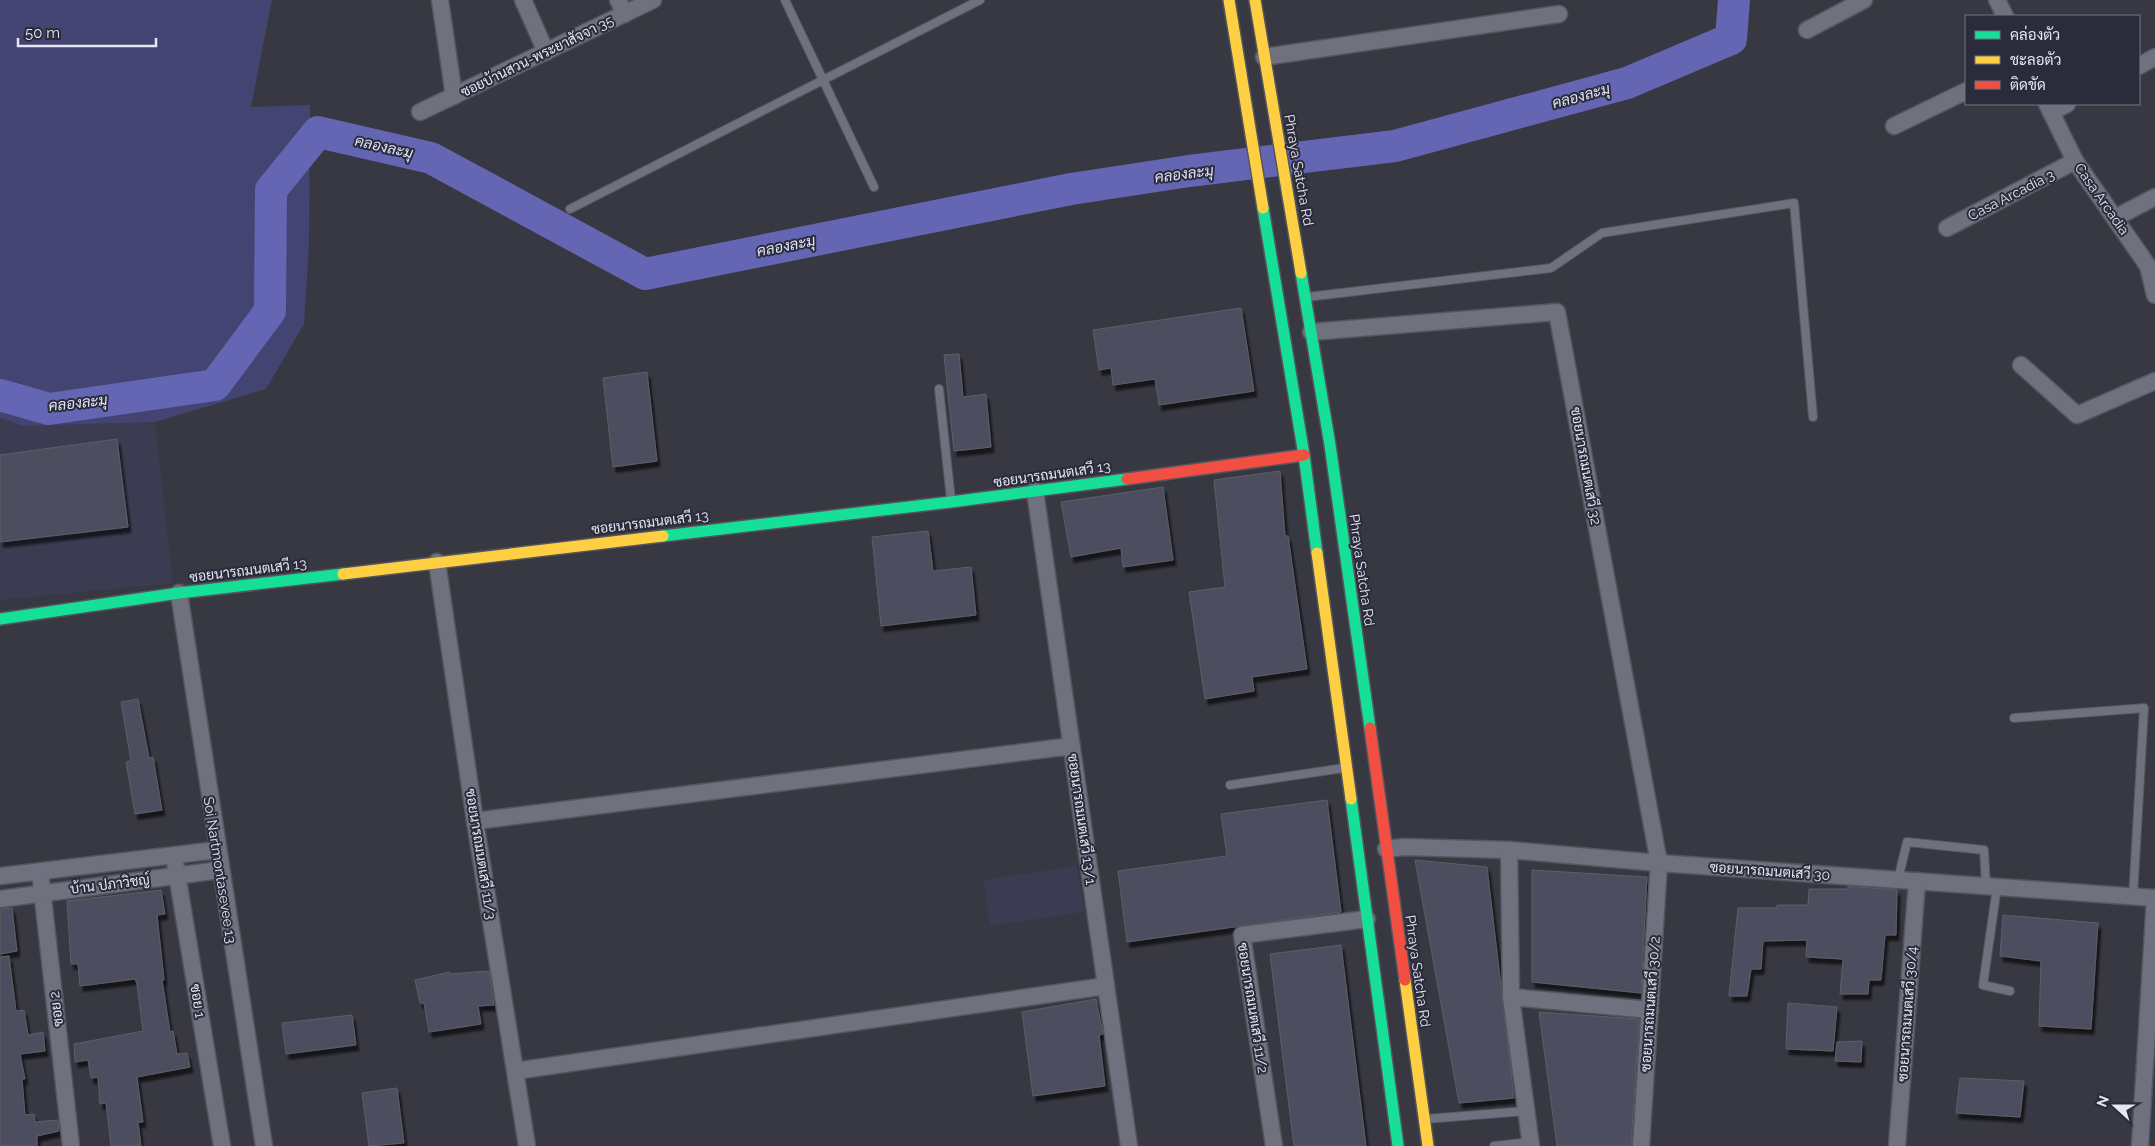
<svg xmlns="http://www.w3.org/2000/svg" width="2155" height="1146" font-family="Raleway,Sarabun,sans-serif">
<defs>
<filter id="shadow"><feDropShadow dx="3" dy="5.5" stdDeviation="1" flood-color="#0009"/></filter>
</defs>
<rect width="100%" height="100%" fill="#383842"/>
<g fill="#3b3c52">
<path d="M0,418l23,8 132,-4 18,161 -173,17z"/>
<path d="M1077,866l7,46 -94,14 -7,-46z"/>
</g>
<path fill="#434472" d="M0,0h272l-21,107 59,-2 -1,141 -5,78 -38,65 -111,33 -132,4 -23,-8z"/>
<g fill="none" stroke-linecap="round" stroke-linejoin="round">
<path stroke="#6566b3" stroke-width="32" d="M0,395l49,14 166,-24 55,-74 1,-121 47,-58 113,26 214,116 426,-85 118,-18 206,-25 232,-63 104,-44 3,-39"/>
</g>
<g fill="#4d4d61" stroke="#5e5e66" filter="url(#shadow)">
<path d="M1241,308l13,83 -95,14 -4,-26 -42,6 -2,-17 -12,2 -6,-40z"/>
<path d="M959,354l4,43 23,-3 5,53 -37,4 -10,-96z"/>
<path d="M647,372l10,89 -44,6 -10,-89z"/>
<path d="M117,439l11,88 -128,15v-87z"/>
<path d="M1280,471l5,65h3l19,133 -55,8 2,14 -49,8 -16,-107 36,-5 -11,-107z"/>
<path d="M1163,487l10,73 -50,7 -2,-19 -50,9 -10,-55z"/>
<path d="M928,531l5,40 38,-4 5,48 -95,11 -9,-89z"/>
<path d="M138,699l11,59 4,-1 9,53 -27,4 -9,-52 5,-1 -10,-59z"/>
<path d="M1327,800l14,112 -214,30 -9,-71 109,-15 -6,-42z"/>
<path d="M1415,860l72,7 27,231 -55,5z"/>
<path d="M1532,870l115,7 -6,116 -109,-11z"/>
<path d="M1848,886l49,4 -1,45h-11l-4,45h-12l-1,14h-28l3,-35 -37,-2 1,-17 -44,1 -2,28h-10l-4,27h-18l9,-88h39v-3h31l1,-16h39z"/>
<path d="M161,890l4,24 -8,1 7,65h-2l8,52 3,-1 4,23 10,-1 3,14 -53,10 6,45h-5l3,24h-30l-5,-43 -6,1 -2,-27 -7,1 -3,-18 -13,2 -1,-18 69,-13 -6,-47 -2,-5 -55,7 -2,-22h-7l-4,-63z"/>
<path d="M12,908l5,43 -17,3v-45z"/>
<path d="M2003,915l95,8 -7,106 -52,-3 2,-65 -41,-5z"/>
<path d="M1341,945l25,201h-72l-24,-192z"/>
<path d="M9,956l7,55 8,-1 4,25 15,-3 2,19 -25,3 5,25h-3l3,36 9,-1 1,8 23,-2 1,11 -22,5v10h-37v-189z"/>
<path d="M489,971l5,34 -16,1 3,18 -52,8 -5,-29h-4l-5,-23 34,-8 1,2z"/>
<path d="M1096,999l7,35 -4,1 6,51 -72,10 -11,-84z"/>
<path d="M1788,1003l49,4 -4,44 -47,-2z"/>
<path d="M1539,1012l100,7 -8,127h-74z"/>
<path d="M352,1015l4,30 -70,9 -4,-31z"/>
<path d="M1862,1041l-1,21 -26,-1 2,-19z"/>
<path d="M1960,1078l64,3 -4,36 -64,-4z"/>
<path d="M397,1088l7,55 -35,3 -7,-53z"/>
</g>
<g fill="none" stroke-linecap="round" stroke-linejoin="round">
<g stroke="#55555d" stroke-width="10">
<g id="lane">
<path d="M785,0l89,187"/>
<path d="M570,209l410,-209"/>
<path d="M1307,297l244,-29 51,-35 192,-30 19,214"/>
<path d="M939,389l12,111"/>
<path d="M2014,718l130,-10 -11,189"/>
<path d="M1230,785l114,-17"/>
<path d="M1898,880l9,-38 77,8 2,36"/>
<path d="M1997,887l-14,98 27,6"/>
<path d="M1426,1119l101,-8"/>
<path d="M1494,1146l36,-4"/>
</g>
</g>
<g stroke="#55555d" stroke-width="19">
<g id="street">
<path d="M440,0l14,96"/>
<path d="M523,0l23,52"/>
<path d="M618,0l7,14"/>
<path d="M1997,0l8,16"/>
<path d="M1807,30l57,-30"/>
<path d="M1264,57l295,-43"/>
<path d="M2139,66l16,-9"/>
<path d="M2047,104l28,57 73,105 7,29"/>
<path d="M420,112l233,-112"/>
<path d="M2051,112l16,-8"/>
<path d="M1894,126l72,-35"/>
<path d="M2115,218l40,-21"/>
<path d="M1947,228l128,-67"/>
<path d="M1311,332l246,-20 102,551 -18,283"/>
<path d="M2021,365l56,50 78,-34"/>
<path d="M1035,491l94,655"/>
<path d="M437,562l38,259 52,325"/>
<path d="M179,593l85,553"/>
<path d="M475,821l597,-75"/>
<path d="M1386,849l18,-2 105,3 150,13 496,35"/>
<path d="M1509,850l2,147 20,149"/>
<path d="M174,856l48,290"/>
<path d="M40,872l31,274"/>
<path d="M0,876l217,-26"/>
<path d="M0,899l220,-29"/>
<path d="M1511,997l139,13"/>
<path d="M515,1071l591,-85"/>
<path d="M1274,1146l-32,-211 125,-16"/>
<path d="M1897,1146l20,-265"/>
<path d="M2140,1146l15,-248"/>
</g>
</g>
<g stroke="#55555d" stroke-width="14">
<g id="fast">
<path d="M1263,208l41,247 13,98"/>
<path d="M1301,273l29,172 40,283"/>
<path d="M663,536l288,-34 176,-23"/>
<path d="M0,619l179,-26 164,-19"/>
<path d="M1351,799l47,347"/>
</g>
</g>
<g stroke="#55555d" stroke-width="14">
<g id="slow">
<path d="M1229,0l34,208"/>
<path d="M1255,0l46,273"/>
<path d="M1317,553l34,246"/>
<path d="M343,574l320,-38"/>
<path d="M1405,980l23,166"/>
</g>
</g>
<g stroke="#55555d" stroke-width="14">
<g id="jam">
<path d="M1127,479l177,-24"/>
<path d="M1370,728l35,252"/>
</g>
</g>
<use href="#lane" stroke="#70717e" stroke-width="8"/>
<use href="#street" stroke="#70717e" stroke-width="16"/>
<use href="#fast" stroke="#16e098" stroke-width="11"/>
<use href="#slow" stroke="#ffcf43" stroke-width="11"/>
<use href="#jam" stroke="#f24e42" stroke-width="11"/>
</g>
<g text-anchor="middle" stroke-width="4" stroke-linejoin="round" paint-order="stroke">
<g font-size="14" fill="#e6e7f2" stroke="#2a2b3b">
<text transform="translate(537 56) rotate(-26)" y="5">ซอยบ้านสวน-พระยาสัจจา 35</text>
<text transform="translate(1299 170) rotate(80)" y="5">Phraya Satcha Rd</text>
<text transform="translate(2011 195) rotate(-27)" y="5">Casa Arcadia 3</text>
<text transform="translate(2102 199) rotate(55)" y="5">Casa Arcadia</text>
<text transform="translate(1586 466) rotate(80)" y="5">ซอยนารถมนตเสวี 32</text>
<text transform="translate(1052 474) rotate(-8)" y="5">ซอยนารถมนตเสวี 13</text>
<text transform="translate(650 522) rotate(-7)" y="5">ซอยนารถมนตเสวี 13</text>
<text transform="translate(248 570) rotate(-7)" y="5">ซอยนารถมนตเสวี 13</text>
<text transform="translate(1362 570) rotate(82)" y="5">Phraya Satcha Rd</text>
<text transform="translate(1082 819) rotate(82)" y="5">ซอยนารถมนตเสวี 13/1</text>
<text transform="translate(481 854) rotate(81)" y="5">ซอยนารถมนตเสวี 11/3</text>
<text transform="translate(220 870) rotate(81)" y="5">Soi Nartmontasevee 13</text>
<text transform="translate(1770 871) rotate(4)" y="5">ซอยนารถมนตเสวี 30</text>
<text transform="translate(110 884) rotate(-7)" y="5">บ้าน ปภาวิชญ์</text>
<text transform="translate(1418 971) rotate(82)" y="5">Phraya Satcha Rd</text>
<text transform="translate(198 1001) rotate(81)" y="5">ซอย 1</text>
<text transform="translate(1650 1004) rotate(-86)" y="5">ซอยนารถมนตเสวี 30/2</text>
<text transform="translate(1253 1008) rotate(81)" y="5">ซอยนารถมนตเสวี 11/2</text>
<text transform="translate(56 1009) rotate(-97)" y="5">ซอย 2</text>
<text transform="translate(1907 1014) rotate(-86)" y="5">ซอยนารถมนตเสวี 30/4</text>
</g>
<g font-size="15" font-style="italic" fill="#e0e2f9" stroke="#2a2b3b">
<text transform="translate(1581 96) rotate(-15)" y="5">คลองละมุ</text>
<text transform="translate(384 147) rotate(13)" y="5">คลองละมุ</text>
<text transform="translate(1184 174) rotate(-7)" y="5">คลองละมุ</text>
<text transform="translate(786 246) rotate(-11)" y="5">คลองละมุ</text>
<text transform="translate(78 403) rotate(-6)" y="5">คลองละมุ</text>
</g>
</g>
<rect x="1965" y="15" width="175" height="90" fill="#2a2b3b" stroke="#757684"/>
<rect x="1975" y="31" width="25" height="8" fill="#16e098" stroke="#757684"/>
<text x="2010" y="40" font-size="15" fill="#e6e7f2">คล่องตัว</text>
<rect x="1975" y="56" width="25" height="8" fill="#ffcf43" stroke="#757684"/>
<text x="2010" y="65" font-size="15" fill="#e6e7f2">ชะลอตัว</text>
<rect x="1975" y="81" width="25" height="8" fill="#f24e42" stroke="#757684"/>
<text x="2010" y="90" font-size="15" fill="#e6e7f2">ติดขัด</text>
<g transform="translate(2115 1106) rotate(291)" stroke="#2a2b3b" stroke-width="4" paint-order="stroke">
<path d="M0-4L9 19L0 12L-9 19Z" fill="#e6e7f2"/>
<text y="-8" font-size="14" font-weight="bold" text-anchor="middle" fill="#e6e7f2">N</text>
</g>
<path d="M18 38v8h138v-8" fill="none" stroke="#e6e7f2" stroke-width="2.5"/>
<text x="25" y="38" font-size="15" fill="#e6e7f2" stroke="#2a2b3b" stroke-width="4" paint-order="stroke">50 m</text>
</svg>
